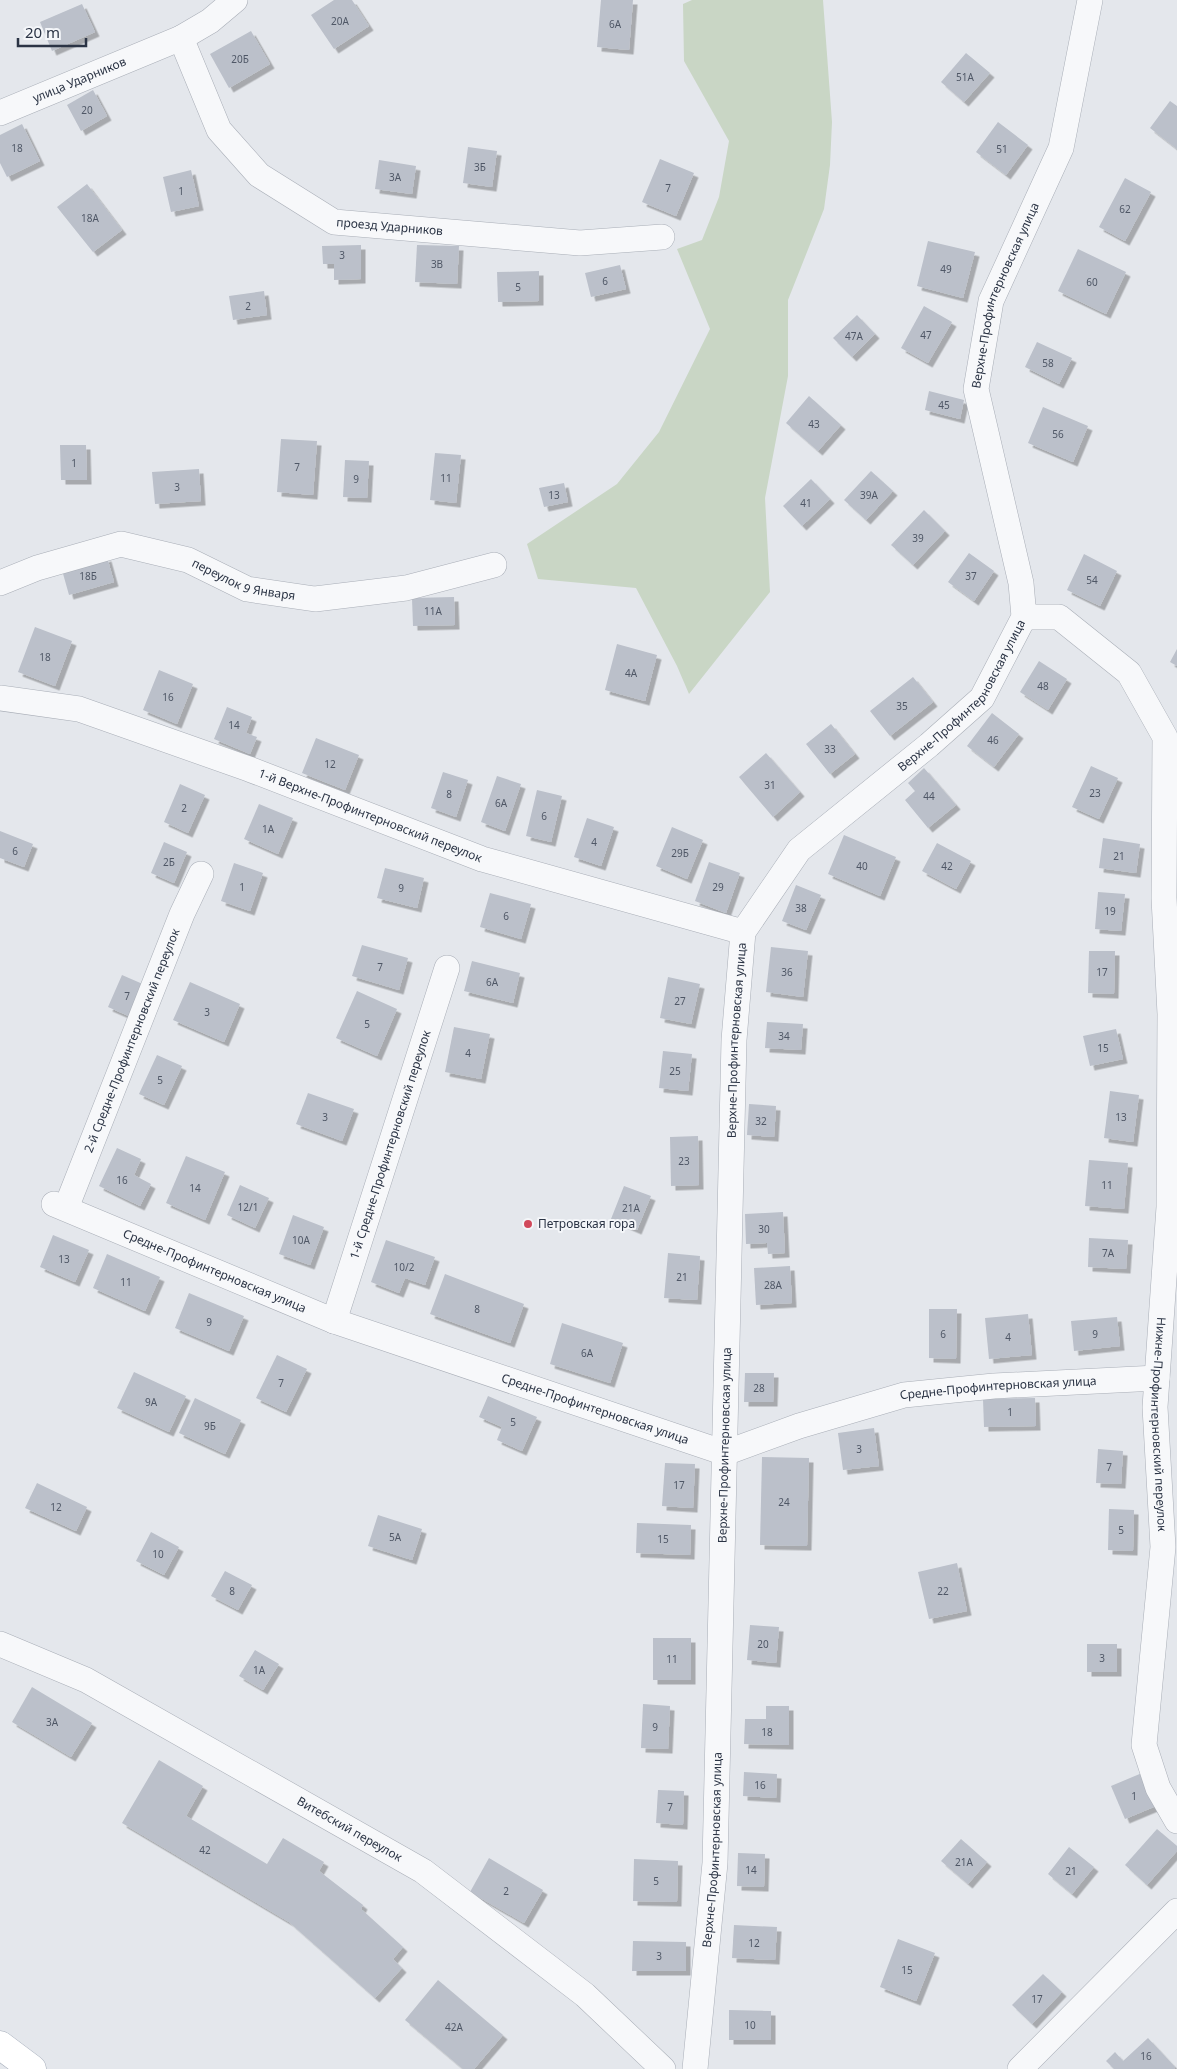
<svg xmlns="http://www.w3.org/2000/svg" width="1177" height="2069" font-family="'Noto Sans',sans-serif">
<defs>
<filter id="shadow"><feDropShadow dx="4.5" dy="4.5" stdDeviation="0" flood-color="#0004"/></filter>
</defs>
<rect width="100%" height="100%" fill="#e4e7ec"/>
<path fill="#c9d6c5" d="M692,0h131l9,122 -2,43 -6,44 -36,91v76l-23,122 5,94 -81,102 -12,-28 -41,-78 -98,-9 -11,-35 90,-60 42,-52 51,-103 -33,-80 25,-9 17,-43 10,-56 -45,-80 -1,-57z"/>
<g fill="#bbc0ca" filter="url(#shadow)">
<path d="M334,0h18l17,26 -35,23 -23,-34z"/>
<path d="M601,0h32l-4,50 -32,-3z"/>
<path d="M82,4l13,28 -43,19 -12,-29z"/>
<path d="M251,31l19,33 -41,24 -19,-34z"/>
<path d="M966,53l24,20 -26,29 -23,-20z"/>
<path d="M93,90l14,26 -26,15 -14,-26z"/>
<path d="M1170,101l7,5v43l-27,-21z"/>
<path d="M998,122l30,23 -22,30 -30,-23z"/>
<path d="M22,124l18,37 -33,16 -7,-14v-28z"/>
<path d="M468,147l29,4 -5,36 -29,-4z"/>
<path d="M660,159l34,14 -18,43 -34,-14z"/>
<path d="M379,160l37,6 -4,28 -37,-5z"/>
<path d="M191,170l8,36 -28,6 -8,-35z"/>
<path d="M1125,178l26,14 -26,49 -26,-14z"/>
<path d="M87,184l35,46 -29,22 -36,-45z"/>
<path d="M928,241l47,11 -12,46 -46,-12z"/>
<path d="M361,245v34l-27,1v-16h-11l-1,-18z"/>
<path d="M417,245l42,1 -2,38 -42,-2z"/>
<path d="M1078,249l48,23 -20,42 -48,-23z"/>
<path d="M620,265l6,24 -35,8 -6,-24z"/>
<path d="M539,271v30l-41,1 -1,-30z"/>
<path d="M264,291l3,24 -34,5 -4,-24z"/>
<path d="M924,306l28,16 -24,41 -27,-15z"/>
<path d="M857,315l18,19 -23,23 -19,-19z"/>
<path d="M1037,342l35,16 -13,26 -34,-17z"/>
<path d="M929,391l35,9 -4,19 -35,-9z"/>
<path d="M809,396l32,29 -23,26 -32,-28z"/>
<path d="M1043,407l45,19 -15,36 -45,-19z"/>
<path d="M281,439l36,2 -4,54 -36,-3z"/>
<path d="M60,445h26l1,35h-26z"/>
<path d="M435,453l26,2 -5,48 -26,-3z"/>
<path d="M345,460l24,1 -2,37 -24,-1z"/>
<path d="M199,469l2,32 -46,3 -3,-32z"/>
<path d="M871,471l22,20 -27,29 -22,-20z"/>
<path d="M811,479l19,20 -28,27 -19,-20z"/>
<path d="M564,483l4,19 -24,5 -5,-19z"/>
<path d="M924,510l21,21 -32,34 -22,-20z"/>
<path d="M969,553l25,18 -20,30 -26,-19z"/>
<path d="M1084,554l33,17 -17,35 -33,-16z"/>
<path d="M107,557l7,25 -45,13 -7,-25z"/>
<path d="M454,597l1,28 -42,1 -1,-28z"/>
<path d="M35,627l37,14 -17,45 -37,-14z"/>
<path d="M617,644l40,11 -12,46 -40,-11z"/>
<path d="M1177,649v17l-7,-4z"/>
<path d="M1039,661l28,18 -19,31 -28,-18z"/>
<path d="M159,670l34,14 -16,40 -34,-14z"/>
<path d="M913,677l20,25 -43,34 -20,-25z"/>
<path d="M227,707l25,10 -6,16 11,4 -7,17 -36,-15z"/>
<path d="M992,713l27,21 -25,33 -27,-21z"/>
<path d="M831,724l24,30 -25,20 -24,-30z"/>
<path d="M316,738l43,17 -14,35 -43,-17z"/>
<path d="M766,753l34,39 -27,25 -34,-40z"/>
<path d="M1091,766l27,12 -19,41 -27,-12z"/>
<path d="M924,768l32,37 -28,23 -23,-28 10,-9 -7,-8z"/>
<path d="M443,772l25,8 -12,37 -25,-9z"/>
<path d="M497,776l24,8 -16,47 -24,-9z"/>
<path d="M180,784l25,11 -17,38 -24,-11z"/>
<path d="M537,790l25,6 -11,46 -25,-6z"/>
<path d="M259,804l34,14 -15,36 -34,-15z"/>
<path d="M587,818l27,9 -13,39 -27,-9z"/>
<path d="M672,827l31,13 -16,39 -31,-13z"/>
<path d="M0,831l33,13 -9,23 -24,-9z"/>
<path d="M844,835l52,22 -16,39 -52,-22z"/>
<path d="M1103,838l37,6 -4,29 -37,-5z"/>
<path d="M164,842l23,10 -13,31 -23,-10z"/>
<path d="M937,843l34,18 -15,28 -34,-18z"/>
<path d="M709,862l31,11 -14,40 -31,-12z"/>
<path d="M234,863l29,10 -13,38 -29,-10z"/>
<path d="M385,868l39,10 -7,30 -40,-10z"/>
<path d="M796,885l25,10 -15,35 -24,-9z"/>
<path d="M1098,892l27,2 -4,37 -26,-2z"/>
<path d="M490,893l41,11 -10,35 -41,-12z"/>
<path d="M362,945l46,13 -9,32 -47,-14z"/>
<path d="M771,947l37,4 -5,46 -37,-5z"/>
<path d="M1089,951h26l-1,43 -26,-1z"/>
<path d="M472,961l48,12 -7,30 -49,-12z"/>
<path d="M122,975l23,10 -14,32 -23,-10z"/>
<path d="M668,977l32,7 -9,40 -31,-6z"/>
<path d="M190,982l50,22 -16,38 -51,-22z"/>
<path d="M357,991l40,18 -20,47 -41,-18z"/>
<path d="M767,1022l36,2 -2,26 -36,-2z"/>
<path d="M454,1027l36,7 -9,45 -36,-7z"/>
<path d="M1116,1029l7,30 -33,7 -7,-30z"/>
<path d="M663,1051l29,3 -4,37 -29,-3z"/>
<path d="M157,1055l25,11 -18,39 -25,-11z"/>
<path d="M1110,1091l29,4 -6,47 -29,-4z"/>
<path d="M308,1093l46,16 -12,32 -46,-17z"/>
<path d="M749,1104l27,2 -2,31 -27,-2z"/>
<path d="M698,1136l1,49 -28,1 -1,-49z"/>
<path d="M117,1148l24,11 -7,16 17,9 -11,22 -41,-20z"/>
<path d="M186,1156l39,16 -20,48 -39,-17z"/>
<path d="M1089,1160l39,3 -4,46 -39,-3z"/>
<path d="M240,1185l29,13 -14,30 -28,-13z"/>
<path d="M624,1186l27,10 -14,34 -26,-11z"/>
<path d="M783,1212l2,41 -17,1 -1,-11 -21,1 -1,-30z"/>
<path d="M293,1215l31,12 -14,38 -31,-11z"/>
<path d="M53,1235l36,15 -14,32 -35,-15z"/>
<path d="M1089,1238l39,2 -2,29 -38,-2z"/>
<path d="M386,1240l49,17 -10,28 -20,-7 -6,15 -28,-11z"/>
<path d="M668,1253l32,3 -3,44 -33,-2z"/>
<path d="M107,1254l53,23 -15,34 -52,-23z"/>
<path d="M790,1266l2,37 -36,2 -2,-37z"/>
<path d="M445,1274l79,30 -14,39 -80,-29z"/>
<path d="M189,1293l55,23 -15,35 -54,-23z"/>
<path d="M929,1309h28l-1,50 -27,-1z"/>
<path d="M1028,1314l4,41 -43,4 -4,-41z"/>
<path d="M1117,1317l3,29 -46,5 -3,-30z"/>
<path d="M562,1323l61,20 -13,40 -60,-19z"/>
<path d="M277,1355l30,14 -21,43 -30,-14z"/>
<path d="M134,1372l52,24 -17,36 -52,-24z"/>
<path d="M745,1373h29l-1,29h-29z"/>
<path d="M488,1396l49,21 -15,34 -25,-11 5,-13 -23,-10z"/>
<path d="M195,1398l46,22 -16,34 -46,-21z"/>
<path d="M1035,1398l1,28 -52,1 -1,-28z"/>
<path d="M874,1428l5,38 -36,4 -5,-37z"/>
<path d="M1098,1449l25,2 -2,33 -25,-1z"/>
<path d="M762,1457l47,1 -2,88 -47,-1z"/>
<path d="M665,1463l30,1 -2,44 -31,-2z"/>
<path d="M37,1483l50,24 -11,24 -51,-23z"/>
<path d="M1109,1509l25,1 -1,41 -25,-1z"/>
<path d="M378,1515l44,14 -10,31 -44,-14z"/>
<path d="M637,1523l54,2 -1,30 -54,-2z"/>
<path d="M151,1532l28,15 -15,28 -28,-14z"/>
<path d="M957,1563l10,48 -38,8 -11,-47z"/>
<path d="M225,1571l27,14 -14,25 -27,-14z"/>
<path d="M750,1625l29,2 -3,36 -29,-3z"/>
<rect x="653" y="1638" width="38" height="42"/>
<rect x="1087" y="1644" width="30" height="28"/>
<path d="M255,1650l24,14 -16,26 -24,-14z"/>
<path d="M32,1687l60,36 -21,34 -59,-35z"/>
<path d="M643,1704l27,2 -2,43 -27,-1z"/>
<path d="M766,1706h23v39l-45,-1 1,-25h21z"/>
<path d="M159,1760l44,26 -17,30 81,48 16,-26 41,24 -5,9 44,34 -2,4 42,38 -10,12 9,9 -27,30 -86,-76 -167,-99z"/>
<path d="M744,1772l33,2 -1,24 -33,-2z"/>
<path d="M1142,1773l14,33 -31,13 -14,-33z"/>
<path d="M658,1790l26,1 -1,34 -27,-2z"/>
<path d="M1157,1829l20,17v5l-30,34 -22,-20z"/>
<path d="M961,1839l26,23 -19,22 -27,-23z"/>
<path d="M1069,1847l25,20 -22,27 -24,-20z"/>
<path d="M738,1853l27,1 -1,33 -27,-1z"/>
<path d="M489,1858l54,32 -19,33 -54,-31z"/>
<path d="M634,1859l44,2 -1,41 -44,-1z"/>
<path d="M734,1925l43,2 -2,33 -43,-2z"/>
<path d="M898,1939l37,14 -19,48 -36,-14z"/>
<path d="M633,1941l53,1v29h-54z"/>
<path d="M1043,1974l19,18 -30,32 -20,-19z"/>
<path d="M438,1980l65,55 -29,34h-11l-58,-49z"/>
<path d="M729,2010l42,1v29h-42z"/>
<path d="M1148,2038l27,29 -1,2h-60l-8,-8 9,-9 8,9z"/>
</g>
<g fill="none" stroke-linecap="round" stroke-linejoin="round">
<g stroke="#a9aeb7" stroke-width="26">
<g id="minor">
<path id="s1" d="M181,38l38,92 40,45 75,47 246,21 82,-6"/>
<path id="s2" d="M0,113l181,-75 29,-17 25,-21"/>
<path id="s3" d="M0,583l37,-15 84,-24 67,16 59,29 68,10 91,-11 88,-23"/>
<path id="s4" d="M1024,617h35l70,56 36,64 -1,161 6,116 -1,193 -14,200 8,140 -19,198 14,43 19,33"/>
<path id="s5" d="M0,698l79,11 170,60 233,90 261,73"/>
<path id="s6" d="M54,1204l280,117 391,132 74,-27 105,-31 90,-9 163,-8"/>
<path id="s7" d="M66,1208l116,-294 19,-40"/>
<path id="s8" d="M334,1321l113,-353"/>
<path id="s9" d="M0,1644l86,36 337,191 162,124 78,74"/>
<path id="s10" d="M695,2069l20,-206 19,-823 9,-108 56,-82 130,-105 53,-47 42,-81 -3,-34 -45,-194 15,-88 70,-153 29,-148"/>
<path d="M1020,2069l157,-158"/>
</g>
</g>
<g stroke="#a3abb8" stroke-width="29">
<path id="primary" d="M0,2045l32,24"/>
</g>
<use href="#minor" stroke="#f7f8fa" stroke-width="25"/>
<use href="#primary" stroke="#fff" stroke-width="28"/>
</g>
<circle fill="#d1495b" stroke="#f4f6f9" stroke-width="2" cx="528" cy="1224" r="5"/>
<g text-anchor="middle" stroke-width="4" stroke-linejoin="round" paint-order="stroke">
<g font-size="10" fill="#4f5766">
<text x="340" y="25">20А</text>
<text x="615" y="28">6А</text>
<text x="240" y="63">20Б</text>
<text x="965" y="81">51А</text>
<text x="87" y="114">20</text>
<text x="17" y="152">18</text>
<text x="1002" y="153">51</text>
<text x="480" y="171">3Б</text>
<text x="395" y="181">3А</text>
<text x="668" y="192">7</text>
<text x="181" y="195">1</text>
<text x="1125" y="213">62</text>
<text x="90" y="222">18А</text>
<text x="342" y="259">3</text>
<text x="437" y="268">3В</text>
<text x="946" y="273">49</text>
<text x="605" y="285">6</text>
<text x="1092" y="286">60</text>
<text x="518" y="291">5</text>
<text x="248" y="310">2</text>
<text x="926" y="339">47</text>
<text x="854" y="340">47А</text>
<text x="1048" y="367">58</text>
<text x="944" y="409">45</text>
<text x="814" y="428">43</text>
<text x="1058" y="438">56</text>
<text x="74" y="467">1</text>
<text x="297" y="471">7</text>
<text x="446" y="482">11</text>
<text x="356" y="483">9</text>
<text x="177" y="491">3</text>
<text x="554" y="499">13</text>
<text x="869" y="499">39А</text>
<text x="806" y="507">41</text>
<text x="918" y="542">39</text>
<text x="88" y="580">18Б</text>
<text x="971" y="580">37</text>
<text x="1092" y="584">54</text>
<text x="433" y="615">11А</text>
<text x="45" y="661">18</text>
<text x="631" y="677">4А</text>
<text x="1043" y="690">48</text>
<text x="168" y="701">16</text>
<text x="902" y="710">35</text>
<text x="234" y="729">14</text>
<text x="993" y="744">46</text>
<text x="830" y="753">33</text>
<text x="330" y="768">12</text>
<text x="770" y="789">31</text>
<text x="1095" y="797">23</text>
<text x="449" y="798">8</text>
<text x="929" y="800">44</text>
<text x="501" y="807">6А</text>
<text x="184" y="812">2</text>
<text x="544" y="820">6</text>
<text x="268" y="833">1А</text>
<text x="594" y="846">4</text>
<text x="15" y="855">6</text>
<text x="680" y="857">29Б</text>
<text x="1119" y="860">21</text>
<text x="169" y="866">2Б</text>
<text x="862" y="870">40</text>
<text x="947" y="870">42</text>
<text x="242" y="891">1</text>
<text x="718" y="891">29</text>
<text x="401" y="892">9</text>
<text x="801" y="912">38</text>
<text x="1110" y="915">19</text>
<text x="506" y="920">6</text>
<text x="380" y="971">7</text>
<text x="787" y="976">36</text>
<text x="1102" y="976">17</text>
<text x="492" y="986">6А</text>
<text x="127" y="1000">7</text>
<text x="680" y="1005">27</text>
<text x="207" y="1016">3</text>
<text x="367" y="1028">5</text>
<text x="784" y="1040">34</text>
<text x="1103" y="1052">15</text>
<text x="468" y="1057">4</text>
<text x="675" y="1075">25</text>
<text x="160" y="1084">5</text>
<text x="325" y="1121">3</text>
<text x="1121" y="1121">13</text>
<text x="761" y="1125">32</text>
<text x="684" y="1165">23</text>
<text x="122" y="1184">16</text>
<text x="1107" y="1189">11</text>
<text x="195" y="1192">14</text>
<text x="248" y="1211">12/1</text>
<text x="631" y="1212">21А</text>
<text x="764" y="1233">30</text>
<text x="301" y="1244">10А</text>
<text x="1108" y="1257">7А</text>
<text x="64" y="1263">13</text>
<text x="404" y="1271">10/2</text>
<text x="682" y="1281">21</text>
<text x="126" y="1286">11</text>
<text x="773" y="1289">28А</text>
<text x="477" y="1313">8</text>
<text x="209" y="1326">9</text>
<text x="943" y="1338">6</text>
<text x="1095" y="1338">9</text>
<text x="1008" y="1341">4</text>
<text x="587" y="1357">6А</text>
<text x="281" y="1387">7</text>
<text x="759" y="1392">28</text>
<text x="151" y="1406">9А</text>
<text x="1010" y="1416">1</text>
<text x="513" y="1426">5</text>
<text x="210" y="1430">9Б</text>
<text x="859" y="1453">3</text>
<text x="1109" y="1471">7</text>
<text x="679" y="1489">17</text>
<text x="784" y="1506">24</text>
<text x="56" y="1511">12</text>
<text x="1121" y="1534">5</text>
<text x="395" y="1541">5А</text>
<text x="663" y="1543">15</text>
<text x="158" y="1558">10</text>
<text x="232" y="1595">8</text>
<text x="943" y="1595">22</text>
<text x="763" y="1648">20</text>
<text x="1102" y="1662">3</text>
<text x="672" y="1663">11</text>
<text x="259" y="1674">1А</text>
<text x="52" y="1726">3А</text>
<text x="655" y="1731">9</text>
<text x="767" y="1736">18</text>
<text x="760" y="1789">16</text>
<text x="1134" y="1800">1</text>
<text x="670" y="1811">7</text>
<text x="205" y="1854">42</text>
<text x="964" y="1866">21А</text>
<text x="751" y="1874">14</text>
<text x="1071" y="1875">21</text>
<text x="656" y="1885">5</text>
<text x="506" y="1895">2</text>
<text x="754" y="1947">12</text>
<text x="659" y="1960">3</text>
<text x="907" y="1974">15</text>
<text x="1037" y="2003">17</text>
<text x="750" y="2029">10</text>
<text x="454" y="2031">42А</text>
<text x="1146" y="2060">16</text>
</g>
<g font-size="12" fill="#2b3445" stroke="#f4f6f9">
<text dy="4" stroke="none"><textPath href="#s2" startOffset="86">улица Ударников</textPath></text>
<text dy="4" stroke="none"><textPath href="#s1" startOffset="304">проезд Ударников</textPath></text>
<text dy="4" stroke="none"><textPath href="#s10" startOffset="1899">Верхне-Профинтерновская улица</textPath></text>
<text dy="4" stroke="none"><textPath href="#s3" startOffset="256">переулок 9 Января</textPath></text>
<text dy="4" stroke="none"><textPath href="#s10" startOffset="1465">Верхне-Профинтерновская улица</textPath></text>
<text dy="4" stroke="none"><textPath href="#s5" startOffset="390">1-й Верхне-Профинтерновский переулок</textPath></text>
<text dy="4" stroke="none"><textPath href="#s7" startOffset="180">2-й Средне-Профинтерновский переулок</textPath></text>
<text dy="4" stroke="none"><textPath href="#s10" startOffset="1030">Верхне-Профинтерновская улица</textPath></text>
<text dy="4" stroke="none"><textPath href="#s8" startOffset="185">1-й Средне-Профинтерновский переулок</textPath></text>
<text dy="4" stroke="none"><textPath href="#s6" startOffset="174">Средне-Профинтерновская улица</textPath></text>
<text dy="4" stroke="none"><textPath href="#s6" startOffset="999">Средне-Профинтерновская улица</textPath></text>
<text dy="4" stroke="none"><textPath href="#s6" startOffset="579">Средне-Профинтерновская улица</textPath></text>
<text dy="4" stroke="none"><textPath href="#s4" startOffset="886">Нижне-Профинтерновский переулок</textPath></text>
<text dy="4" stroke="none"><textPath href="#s10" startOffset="625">Верхне-Профинтерновская улица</textPath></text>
<text dy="4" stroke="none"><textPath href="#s9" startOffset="396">Витебский переулок</textPath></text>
<text dy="4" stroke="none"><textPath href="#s10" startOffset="220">Верхне-Профинтерновская улица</textPath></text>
</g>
<g font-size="12" fill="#2b3445" stroke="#f4f6f9" text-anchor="start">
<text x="538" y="1228">Петровская гора</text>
</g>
</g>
<path d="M18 38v8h68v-8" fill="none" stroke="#2b3445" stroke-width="2.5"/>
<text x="25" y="38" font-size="15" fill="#2b3445" stroke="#f4f6f9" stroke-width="4" paint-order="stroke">20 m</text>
</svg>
